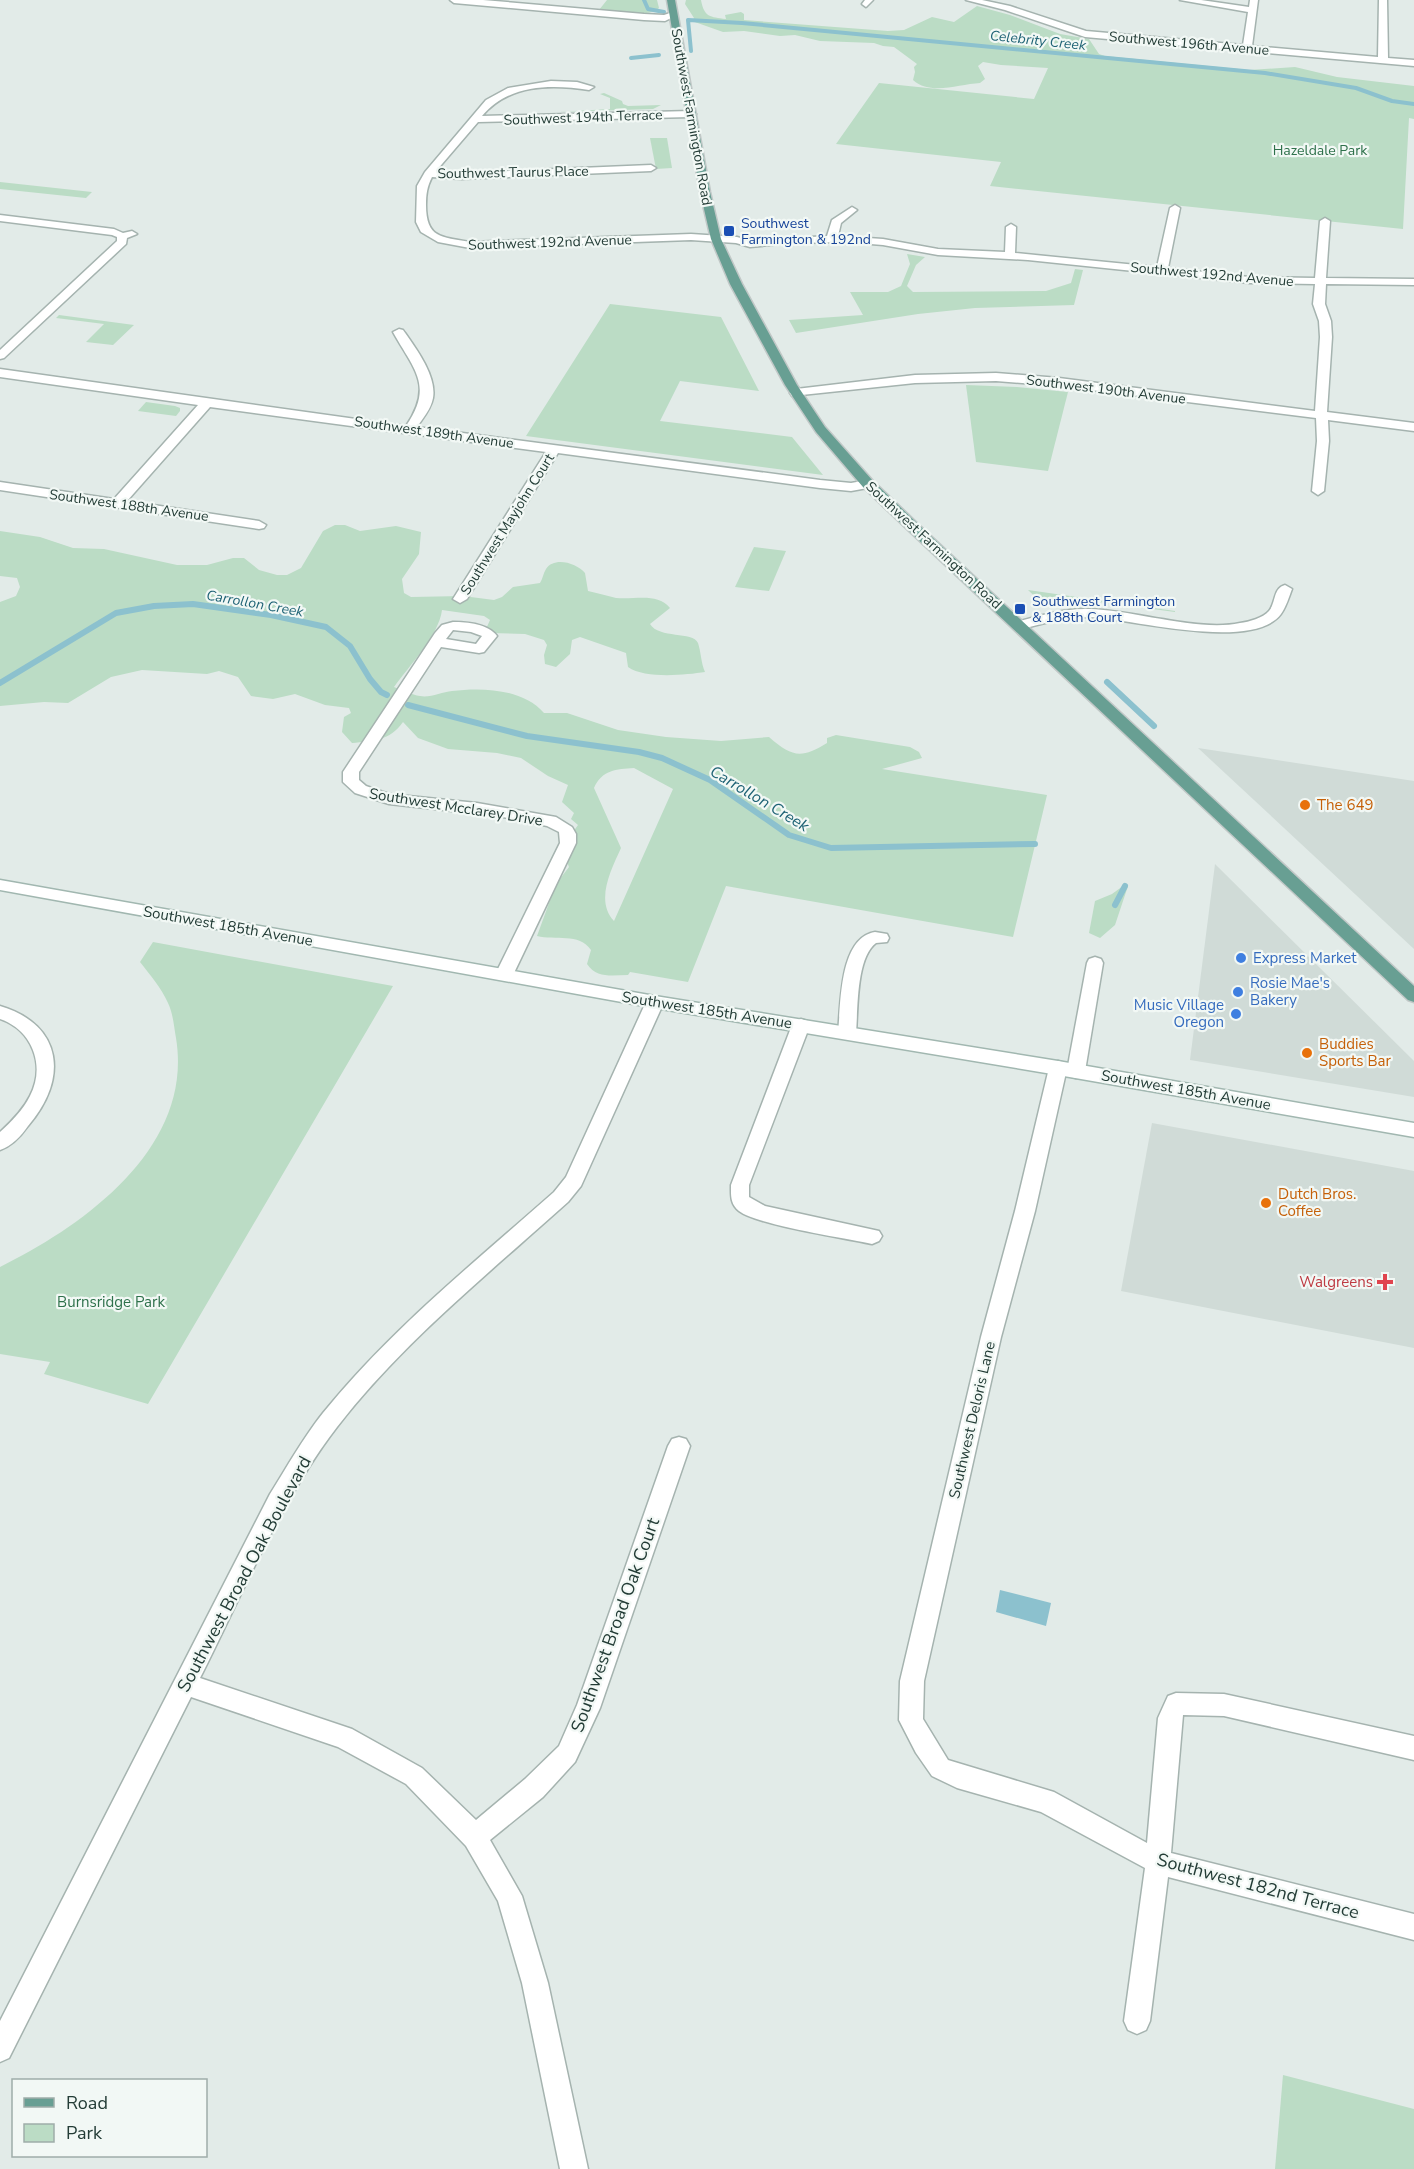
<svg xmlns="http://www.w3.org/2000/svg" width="1414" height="2169" font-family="'Nunito Sans',sans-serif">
<rect width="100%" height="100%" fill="#e2ebe8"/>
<g fill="#d0dbd7">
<path d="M1198,748l216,33v168z"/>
<path d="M1215,864l199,197v36l-224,-37z"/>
<path d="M1152,1123l262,48v177l-293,-57z"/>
</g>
<g fill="#bbdcc5" fill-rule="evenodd">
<path d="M607,0h50l2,8c-13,11 -44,3 -60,2z"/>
<path d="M686,0h15c3,17 9,17 25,19l-1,-4 16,-3 3,2v6l144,11 16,-1 28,-13 22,5 23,-16 33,9 50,19 29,5 10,15 6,2 144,14 46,-3 42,10 77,9v33l-5,-1 -6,111 -413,-43 11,-24 -165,-18 43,-61 155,16 14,-31 -47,-3 -18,-3 -5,4 7,13 -5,4c-21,1 -49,13 -67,-3l2,-8 -1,-5 3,-3 -23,-17 -11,-1 -9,-3 -54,-2 -25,-6 -15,1 -36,-5 -21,1 -31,-11 2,-3 -9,-14z"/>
<path d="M604,93l18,8 1,3 5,2 33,-1 -8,4 -95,3 52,-3v-11l-10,-4z"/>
<path d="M650,138h17l5,30 -16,1z"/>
<path d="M0,182l92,10 -6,6 -86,-9z"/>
<path d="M907,254l18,3 -9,8 -9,21 6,6 133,-1 25,-8 4,-14 8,1 -9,35 -99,3 -57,6 -122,19 -7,-13 74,-5 -13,-23h38l13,-6 9,-22z"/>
<path d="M610,304l111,13 38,74 -79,-10 -20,40 132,16 31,38 -297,-39z"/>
<path d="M59,315l75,10 -21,20 -27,-3 18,-18 -48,-6z"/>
<path d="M966,385l51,2 51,5 -20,79 -72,-9z"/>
<path d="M146,402l29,4 5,2v3l-4,5 -38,-5z"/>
<path d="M335,525h10l15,6 36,-5 25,6 -2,22 -17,25 2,14 7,4 52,-1 31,4 8,-3 11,-10 27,-4c3,-5 3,-9 6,-14 8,-13 31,-6 39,4l3,18c10,2 19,5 28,7 19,2 41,-6 54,10l-20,16c9,15 43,7 48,19 3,9 3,20 7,29 -20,3 -60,7 -77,-5l-2,-14 -46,-16 -8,3 -2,14 -14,13 -11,-3 -1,-9 3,-10 -3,-5 -19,-6 -35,-1 -4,-4 4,-9 -6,-4 -42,-6c-3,25 -33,56 -48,77 8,3 18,8 26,9 10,2 22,-4 32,-5 31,-4 71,-2 92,22h23l51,17 48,7 55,4 48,-4c23,20 32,22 58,6v-5l9,-3 74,12 9,5 3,6 -40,11 165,26 -34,142 -287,-51 -38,96 -58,-10 -2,3c-15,0 -31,4 -41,-11l4,-14c-12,-18 -36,-9 -54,-14l19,-52 13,-17 -5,-13 6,-18 8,-11 -7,-6 3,-6 -12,-11 6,-17 -20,-9 -27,-18 -24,-5 -49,-4 -30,-11 -15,-16c-13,19 -31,19 -51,21l-10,-11 2,-15 7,-4 -2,-5 -24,-3 -30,-11 -22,5 -22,-3 -13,-19 -19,-6 -12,3 -65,-4 -31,7 -43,26 -24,-1 -44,4v-104l16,-6 4,-9 -3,-9 -17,-2v-45l40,6 33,11 31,1 73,16h30l26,-7h11l15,12 18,5h10l14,-7 22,-37zM634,768l39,21 -59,132c-19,-20 -3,-51 7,-73l-27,-60c8,-18 22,-19 40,-20z"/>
<path d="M754,547l32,4 -17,40 -34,-4z"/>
<path d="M1028,590l147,21v1l-83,-11 -47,5z"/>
<path d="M1123,886h5l-13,39 -15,13 -11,-5 6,-32 17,-7z"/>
<path d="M153,942l240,44 -245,418 -104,-30 6,-12 -50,-8v-87c85,-42 194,-120 176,-229 -2,-11 -3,-25 -8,-35 -7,-16 -18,-28 -28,-41z"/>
<path d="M1283,2075l131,34v60h-139z"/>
</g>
<path fill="#8cc1ce" d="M1000,1590l51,13 -5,23 -50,-14z"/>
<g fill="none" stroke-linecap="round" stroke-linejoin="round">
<g stroke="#8cc1ce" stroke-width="4">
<path d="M644,0l4,9 16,3"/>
<path d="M691,51l-3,-31 54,3 523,50 91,15 36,13 22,3"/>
<path d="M631,58l28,-3"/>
</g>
<g stroke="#8cc1ce" stroke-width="6">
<path d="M1107,682l47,44"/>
<path d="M0,683l116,-70 38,-7 39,-2 78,11 55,12 24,19 20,33 11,13 6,3"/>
<path d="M408,705l119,31 112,16 23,6 48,22 79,55 42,13 204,-4"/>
<path d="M1115,905l10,-19"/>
</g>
<g stroke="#a5b3af" stroke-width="3">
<g id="street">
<path d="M450,0h33l161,14 20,1 9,-3 4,3 -12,6 -21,-1 -190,-17z"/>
<path d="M865,0h8l-7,7 -4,-3z"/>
<path d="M966,0h16l28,6 76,25 157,14 5,-33 -68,-12h21l48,7 1,-7h8l-6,46 126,11 1,-57h8l1,58 26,2v6l-329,-29 -80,-27z"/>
<path d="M551,81l26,1 17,5 -5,3c-38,-6 -80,-6 -107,26l209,-5 5,3 -5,3 -213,5 -42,49 24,2 191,-8 5,3 -5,3 -191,8 -28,-2c-5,10 -6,17 -6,28 0,33 15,32 44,37l221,-8 46,3 14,4 76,-5 5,-16 20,-13 5,3 -16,13 -3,13 45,3 55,10 67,3 1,-25 5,-3 5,3 -1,26 142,14 13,-59 5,-3 5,3 -12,60 81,9 66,1 5,-57 5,-3 5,3 -4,57 88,1v6l-88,-1 -1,20 6,17 1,16 -5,75 87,11v8l-86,-11 1,21 -5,50 -6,4 -6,-4 5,-50 -1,-23 -257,-32 -63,-5 -81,2 -123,13 -2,-3 6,-4 119,-14 81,-2 63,5 256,33 5,-74 -1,-16 -6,-17 2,-20 -66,-1 -221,-23 -90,-5 -55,-10 -37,-3 -55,1 -41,4 -14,-4 -45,-3 -221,8 -32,-6 -17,-10 -5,-10 1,-36 8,-14 61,-72 22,-12z"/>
<path d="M0,215l114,14 9,4 9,-2 5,3 -10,4 -1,6 -122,114 -4,1v-9l117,-109v-4l-5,-2 -112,-14z"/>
<path d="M399,329l4,1c12,17 34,46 30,68 -2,11 -10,20 -16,29l403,53 31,3 17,-3 6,4 -1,3 -22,4 -31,-3 -262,-35 -91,146 -7,4 -7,-4 93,-147 -336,-45 -83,94 132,20 7,4 -2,3 -5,1 -259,-39v-8l114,17 84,-94 -198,-28v-8l406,57c28,-41 8,-56 -13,-94z"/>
<path d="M1285,585l7,4c-3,8 -6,18 -11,25 -28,38 -150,5 -191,3 -25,0 -49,7 -72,13l-7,-4 2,-3c25,-7 51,-15 76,-14 45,1 109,23 151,14 9,-1 23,-5 29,-12 7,-8 4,-23 16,-26z"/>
<path d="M453,622c15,0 35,2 44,14l-13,16 -5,1 -38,-6 -82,125v8l7,6 23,8 88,9 79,14 16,10 4,7v9l-63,132 -3,4h-12l-3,-4 65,-132 -1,-11 -12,-6 -49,-10 -109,-12 -34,-11 -12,-11v-10l92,-139 7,-8zM453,630l18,2 11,4 -6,8 -30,-5z"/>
<path d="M875,932l12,2 2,4 -2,4 -11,1c-20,15 -18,66 -20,90l-3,4 -6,2 -6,-2 -3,-4c3,-29 1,-95 37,-101z"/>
<path d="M1095,957l6,2 2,4 -18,108 -3,5 -6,2 -6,-2 -3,-5 20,-108 2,-4z"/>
<path d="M655,996l6,2 3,4 -83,184 -13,16c-80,72 -165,140 -231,225 -55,71 -96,170 -137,251l152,51 70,39 54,52 49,-41 34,-33 18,-41 91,-259 4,-7 7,-2 7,2 4,7 -90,262 -25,54 -32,35 -53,43 32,56 26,87 40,186h-28l-38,-186 -24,-82 -32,-55 -60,-62 -68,-37 -147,-50 -182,361 -9,4v-41l270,-527c17,-27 33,-56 53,-81 67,-83 152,-151 231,-221l12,-15 80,-175 3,-4z"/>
<path d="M0,1006c64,19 68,74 28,120 -7,10 -16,20 -28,24v-18c11,-10 23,-22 30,-36 16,-31 2,-66 -30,-77z"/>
<path d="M801,1019l6,2 3,4 -61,160v12l16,9 114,25 3,5 -3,5 -7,3c-27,-6 -115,-19 -133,-33 -9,-7 -8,-16 -8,-26l61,-160 3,-4z"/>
<path d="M1058,1061l6,2 3,5 -32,143 -34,126 -77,344 -1,38 25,41 106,32 93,51 11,-125 10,-22 8,-3 48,1 190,42v24l-190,-44 -41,-1 -12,138 243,61v26l-246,-63 -18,144 -4,9 -9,4 -9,-4 -4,-9 21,-153 -104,-56 -84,-24 -25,-12 -16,-23 -17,-33 1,-39 81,-344 34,-126 34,-143 3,-5z"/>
</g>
</g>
<g stroke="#a1b7b0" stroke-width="3">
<path id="secondary" d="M0,880l655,116 403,65 356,62v14l-356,-62 -403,-67 -655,-118z"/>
</g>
<g stroke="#c1c8c7" stroke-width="3">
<path id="primary" d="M667,0h8l35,192 11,47 21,45 55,101 28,42 48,54 46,44 495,461v16l-6,-2 -499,-469 -46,-44 -47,-55 -31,-47 -55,-101 -19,-45 -11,-47z"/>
</g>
<use href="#street" fill="#fff" fill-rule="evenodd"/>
<use href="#secondary" fill="#fff" fill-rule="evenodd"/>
<use href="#primary" fill="#689f93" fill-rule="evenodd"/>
</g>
<g fill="#1a4fb4" stroke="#f2f8f5" stroke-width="2">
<rect x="723" y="225" width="12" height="12" rx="3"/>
<rect x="1014" y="603" width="12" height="12" rx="3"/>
</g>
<g fill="#e8710a" stroke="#f2f8f5" stroke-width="2">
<circle cx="1305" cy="805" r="6"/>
<circle cx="1307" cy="1053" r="6"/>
<circle cx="1266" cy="1203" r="6"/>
</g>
<g fill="#3f7fe0" stroke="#f2f8f5" stroke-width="2">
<circle cx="1241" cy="958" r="6"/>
<circle cx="1238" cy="992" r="6"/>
<circle cx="1236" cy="1014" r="6"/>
</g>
<path fill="#e0444e" stroke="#f2f8f5" stroke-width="2" d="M1382 1273h6v6h6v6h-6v6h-6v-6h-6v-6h6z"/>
<g text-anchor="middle" stroke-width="4.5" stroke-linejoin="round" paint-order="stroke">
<g font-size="14" font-style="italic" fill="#1f6375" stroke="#f2f8f5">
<text transform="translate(1038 40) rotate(6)" y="5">Celebrity Creek</text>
<text transform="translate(255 603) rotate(10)" y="5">Carrollon Creek</text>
</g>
<g font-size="14" fill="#233c36" stroke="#f2f8f5">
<text transform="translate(1189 43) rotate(5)" y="5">Southwest 196th Avenue</text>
<text transform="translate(583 117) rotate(-2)" y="5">Southwest 194th Terrace</text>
<text transform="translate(692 117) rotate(80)" y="5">Southwest Farmington Road</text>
<text transform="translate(513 172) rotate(-1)" y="5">Southwest Taurus Place</text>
<text transform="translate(550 242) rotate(-2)" y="5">Southwest 192nd Avenue</text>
<text transform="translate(1212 274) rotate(5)" y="5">Southwest 192nd Avenue</text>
<text transform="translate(1106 389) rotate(7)" y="5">Southwest 190th Avenue</text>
<text transform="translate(434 432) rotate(8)" y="5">Southwest 189th Avenue</text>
<text transform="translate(129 505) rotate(8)" y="5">Southwest 188th Avenue</text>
<text transform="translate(507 524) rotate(-58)" y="5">Southwest Mayjohn Court</text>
<text transform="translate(934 545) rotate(43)" y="5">Southwest Farmington Road</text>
</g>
<g font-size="14" fill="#2e714b" stroke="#f2f8f5">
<text x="1320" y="155">Hazeldale Park</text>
</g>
<g font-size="14" fill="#164399" stroke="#f2f8f5" text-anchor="start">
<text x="741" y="228">Southwest<tspan x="741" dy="16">Farmington &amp; 192nd</tspan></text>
<text x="1032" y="606">Southwest Farmington<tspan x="1032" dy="16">&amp; 188th Court</tspan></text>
</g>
<g font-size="15" fill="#c56008" stroke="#f2f8f5" text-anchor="start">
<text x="1317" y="810">The 649</text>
<text x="1319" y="1049">Buddies<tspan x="1319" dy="17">Sports Bar</tspan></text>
<text x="1278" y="1199">Dutch Bros.<tspan x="1278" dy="17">Coffee</tspan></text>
</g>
<g font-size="15" fill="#233c36" stroke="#f2f8f5">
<text transform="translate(456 807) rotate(9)" y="5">Southwest Mcclarey Drive</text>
<text transform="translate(228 926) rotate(10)" y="5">Southwest 185th Avenue</text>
<text transform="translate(707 1010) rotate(9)" y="5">Southwest 185th Avenue</text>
<text transform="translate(1186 1090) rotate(10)" y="5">Southwest 185th Avenue</text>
<text transform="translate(972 1420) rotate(-77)" y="5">Southwest Deloris Lane</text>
</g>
<g font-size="15" fill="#366cbe" stroke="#f2f8f5" text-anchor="start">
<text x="1253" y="963">Express Market</text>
<text x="1250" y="988">Rosie Mae's<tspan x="1250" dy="17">Bakery</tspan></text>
<text x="1224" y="1010" text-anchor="end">Music Village<tspan x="1224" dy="17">Oregon</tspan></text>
</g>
<g font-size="15" fill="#be3a42" stroke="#f2f8f5" text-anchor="end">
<text x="1373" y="1287">Walgreens</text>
</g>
<g font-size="15" fill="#2e714b" stroke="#f2f8f5">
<text x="111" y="1307">Burnsridge Park</text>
</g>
<g font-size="16" font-style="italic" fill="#1f6375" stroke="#f2f8f5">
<text transform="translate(760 798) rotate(31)" y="6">Carrollon Creek</text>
</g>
<g font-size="18" fill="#233c36" stroke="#f2f8f5">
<text transform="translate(244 1574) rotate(-62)" y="6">Southwest Broad Oak Boulevard</text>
<text transform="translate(615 1625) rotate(-70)" y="6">Southwest Broad Oak Court</text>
<text transform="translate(1258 1886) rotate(15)" y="6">Southwest 182nd Terrace</text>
</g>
</g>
<rect x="12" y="2079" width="195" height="78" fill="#f2f8f5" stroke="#9fada9" stroke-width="1.5"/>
<rect x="24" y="2098" width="30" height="9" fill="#689f93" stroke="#9fada9" stroke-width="1.5"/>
<text x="66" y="2109" font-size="18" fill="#233c36">Road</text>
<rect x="24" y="2124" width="30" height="18" fill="#bbdcc5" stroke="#9fada9" stroke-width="1.5"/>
<text x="66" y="2139" font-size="18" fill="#233c36">Park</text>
</svg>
